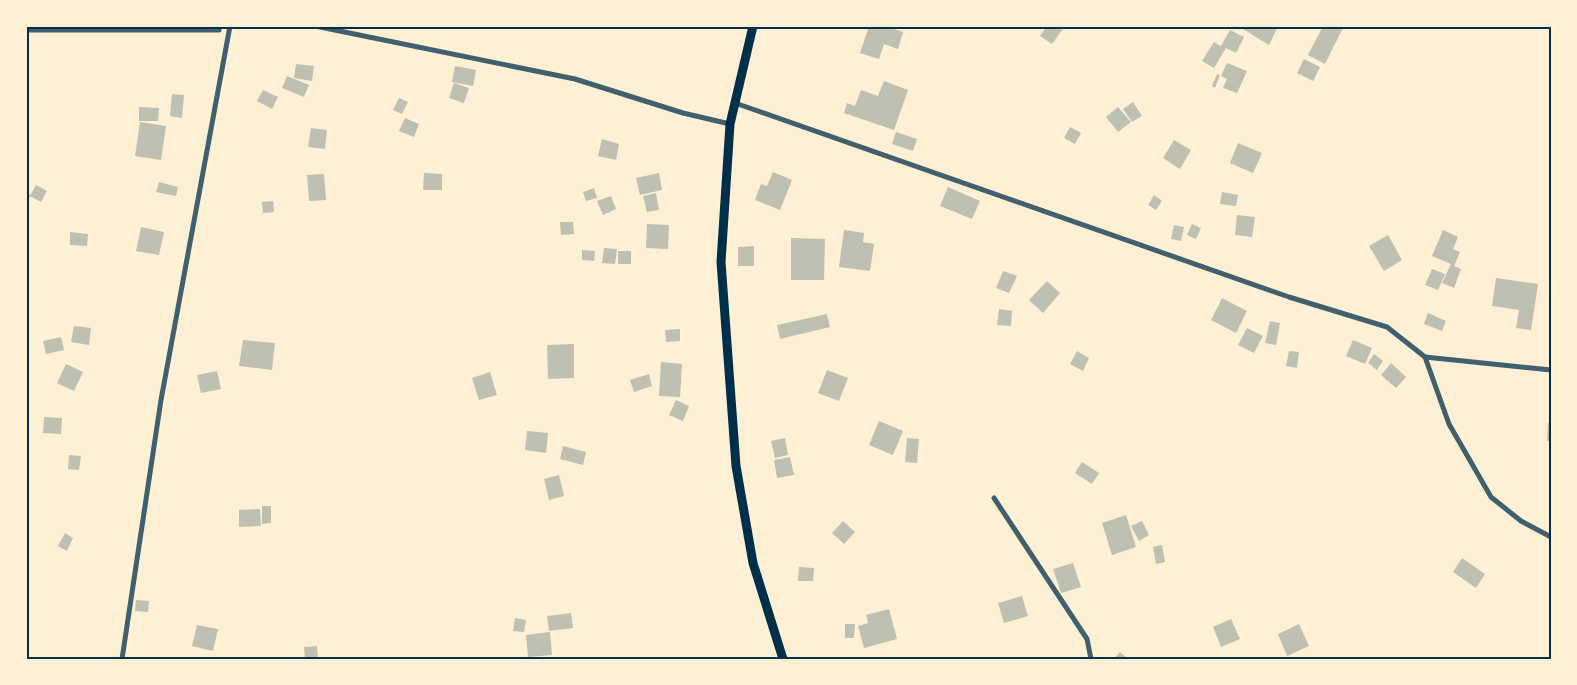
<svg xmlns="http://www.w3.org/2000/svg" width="1577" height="685" font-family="Ubuntu,sans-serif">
<rect width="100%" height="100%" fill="#fdf0d5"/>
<g fill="#bec0b2">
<path d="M869,26h16l18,6 -5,17 -14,-5 -5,15 -19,-6z"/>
<path d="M1047,26h18l-13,18 -12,-8z"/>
<path d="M1238,26h40l-9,19z"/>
<path d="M1323,26h21l-19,38 -17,-9z"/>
<path d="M1230,30l14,7 -8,16 -10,-5 -12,20 -12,-7 12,-19 7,4z"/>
<path d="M1304,59l16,8 -7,14 -16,-8z"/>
<path d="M1227,63l20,8 -10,22 -14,-5 4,-9 -6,-3z"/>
<path d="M296,64l18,2 -2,15 -18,-3z"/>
<path d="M455,66l21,4 -3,16 -21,-4z"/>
<path d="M1217,74l3,1 -5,13 -3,-2z"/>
<path d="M287,76l22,9 -5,12 -22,-9z"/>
<path d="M884,81l24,9 -14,40 -50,-17 3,-10 8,3 6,-16 17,6z"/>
<path d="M454,83l15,5 -5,15 -15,-5z"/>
<path d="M263,90l15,7 -6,12 -15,-8z"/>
<path d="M172,94l12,1 -2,23 -12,-2z"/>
<path d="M399,98l9,4 -6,12 -9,-4z"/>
<path d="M1133,102l9,14 -10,6 -9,-13z"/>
<path d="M139,107l20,1 -1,13h-19z"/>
<path d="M1118,107l13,15 -13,10 -12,-15z"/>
<path d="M405,118l14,6 -5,13 -15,-6z"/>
<path d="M140,122l26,4 -5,34 -26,-4z"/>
<path d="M1070,127l11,6 -6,11 -11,-6z"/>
<path d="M311,128l16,2 -2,19 -17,-2z"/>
<path d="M896,132l21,7 -4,12 -21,-7z"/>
<path d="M602,139l17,5 -3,16 -18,-4z"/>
<path d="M1174,140l17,10 -11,19 -17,-11z"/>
<path d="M1238,143l24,10 -9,20 -23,-10z"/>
<path d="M773,172l19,8 -12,30 -25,-10 6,-16 6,2z"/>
<path d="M424,173l18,1v16h-19z"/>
<path d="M659,173l3,17 -22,5 -4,-17z"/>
<path d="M324,174l2,26 -17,1 -2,-26z"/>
<path d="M159,182l19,5 -2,9 -20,-4z"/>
<path d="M36,185l11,6 -6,11 -11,-6z"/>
<path d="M948,187l32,14 -8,18 -32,-13z"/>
<path d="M594,188l3,10 -11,3 -3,-9z"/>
<path d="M1222,192l16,3 -2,11 -16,-2z"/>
<path d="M26,193l5,2 -5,9z"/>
<path d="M656,193l3,17 -12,2 -4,-16z"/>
<path d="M1154,195l8,6 -6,9 -8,-5z"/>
<path d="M611,196l5,13 -13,6 -6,-14z"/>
<path d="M273,201l1,11 -11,1 -1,-11z"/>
<path d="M1237,215l18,2 -3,20 -17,-2z"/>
<path d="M560,222h13l1,12 -13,1z"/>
<path d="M647,224l22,1 -1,24 -22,-1z"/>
<path d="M1192,224l9,4 -5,11 -9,-4z"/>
<path d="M1174,225l10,2 -3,14 -10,-2z"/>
<path d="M141,227l23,5 -5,23 -23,-4z"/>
<path d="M844,230l20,3 -1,9 11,2 -4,27 -31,-4z"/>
<path d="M1443,230l15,7 -5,12 7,3 -6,14 7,3 -7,19 -12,-5 9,-19 -19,-8z"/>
<path d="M70,232l18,2 -1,12 -17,-1z"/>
<path d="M1388,235l14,25 -18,11 -15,-25z"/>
<path d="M791,238l34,1 -1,41h-33z"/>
<path d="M754,246v20h-16v-19z"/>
<path d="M604,248l13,1 -2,15 -13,-1z"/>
<path d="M582,250l13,1 -1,10 -12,-1z"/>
<rect x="618" y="251" width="13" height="13"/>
<path d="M1432,269l13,5 -7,16 -13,-5z"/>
<path d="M1003,271l14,5 -8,17 -13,-5z"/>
<path d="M1496,278l42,6 -7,46 -15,-2 3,-18 -27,-4z"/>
<path d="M1047,281l13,12 -17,20 -14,-13z"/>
<path d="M1222,298l25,13 -11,22 -25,-13z"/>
<path d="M999,309l13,2 -1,15 -14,-1z"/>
<path d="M1428,313l18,8 -4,10 -18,-7z"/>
<path d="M827,314l3,13 -50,12 -3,-14z"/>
<path d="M1270,321l10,2 -4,22 -11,-2z"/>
<path d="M74,326l17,2 -2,17 -18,-3z"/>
<path d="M1247,328l16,8 -9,17 -16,-8z"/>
<path d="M680,329v12l-14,1 -1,-12z"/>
<path d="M61,337l3,13 -18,4 -3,-13z"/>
<path d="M243,340l32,3 -3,27 -33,-4z"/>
<path d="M1353,340l19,8 -7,16 -19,-8z"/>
<path d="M574,344v34l-26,1 -1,-34z"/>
<path d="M1077,351l12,7 -6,13 -13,-7z"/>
<path d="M1289,351l10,1 -2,16 -11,-2z"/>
<path d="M1374,354l9,7 -6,9 -9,-7z"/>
<path d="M661,362l21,2 -2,33 -21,-1z"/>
<path d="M1391,363l15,14 -10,11 -15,-13z"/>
<path d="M66,364l17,8 -9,19 -17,-8z"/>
<path d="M827,370l21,8 -9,23 -21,-8z"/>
<path d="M217,371l4,18 -20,4 -4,-18z"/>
<path d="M490,372l7,23 -18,5 -7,-22z"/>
<path d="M649,374l3,12 -18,6 -4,-12z"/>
<path d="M676,400l13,6 -6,15 -14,-6z"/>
<path d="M44,417l18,1 -1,16 -18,-1z"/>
<path d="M879,421l24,10 -10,24 -24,-10z"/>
<path d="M1548,423h3v18h-4z"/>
<path d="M527,431l21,2 -2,20 -21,-3z"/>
<path d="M785,438l3,17 -13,3 -4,-17z"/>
<path d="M907,438l12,1 -2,24 -12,-1z"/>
<path d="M563,446l23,6 -3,13 -23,-6z"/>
<path d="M69,455l12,1 -2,14 -11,-1z"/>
<path d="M790,457l4,18 -17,3 -3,-18z"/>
<path d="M1082,462l17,11 -7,11 -17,-11z"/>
<path d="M559,475l5,21 -15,4 -5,-21z"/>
<path d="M262,506h9v17l-9,1z"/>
<path d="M260,509l1,17 -22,1v-17z"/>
<path d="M1126,515l10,32 -24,8 -10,-32z"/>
<path d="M843,521l12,11 -11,12 -12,-11z"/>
<path d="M1142,521l7,14 -10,6 -8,-15z"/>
<path d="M65,533l8,5 -6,13 -9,-5z"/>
<path d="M1162,545l3,17 -9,2 -3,-17z"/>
<path d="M1462,558l23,16 -9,14 -23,-16z"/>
<path d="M1073,563l8,24 -20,6 -8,-24z"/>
<path d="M799,567l15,1 -1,13h-15z"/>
<path d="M1022,596l6,20 -24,7 -6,-20z"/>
<path d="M136,600l13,1 -1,11 -13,-1z"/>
<path d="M889,609l8,30 -33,9 -6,-22 10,-3 -2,-8z"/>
<path d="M571,613l2,15 -24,3 -2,-15z"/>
<path d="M515,618l11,2 -2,12 -11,-1z"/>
<path d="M1231,619l9,20 -19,8 -8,-20z"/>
<path d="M845,624h10l-1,14h-9z"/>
<path d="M1299,624l10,22 -22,10 -9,-22z"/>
<path d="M197,625l21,4 -5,22 -21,-5z"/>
<path d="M550,632l2,23 -24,2 -2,-22z"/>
<path d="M317,646l1,13h-13l-1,-12z"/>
<path d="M1120,652l8,7h-14z"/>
</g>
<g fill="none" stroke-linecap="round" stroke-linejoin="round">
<g stroke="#3f606c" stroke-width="5">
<path d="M315,26l260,53 108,34 47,11"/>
<path d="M26,30h193"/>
<path d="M735,103l554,194 98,30 38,30 24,67 42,73 30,24 30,16"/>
<path d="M1425,357l126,13"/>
<path d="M994,498l93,141 4,20"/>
<path d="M122,659l39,-259 69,-374"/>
</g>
<path stroke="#003049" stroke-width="9" d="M753,26l-23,98 -9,138 15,204 17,97 30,96"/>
</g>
<rect width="1577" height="685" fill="none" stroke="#fdf0d5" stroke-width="55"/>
<rect x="28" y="28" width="1522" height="630" fill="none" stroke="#003049" stroke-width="2"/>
</svg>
